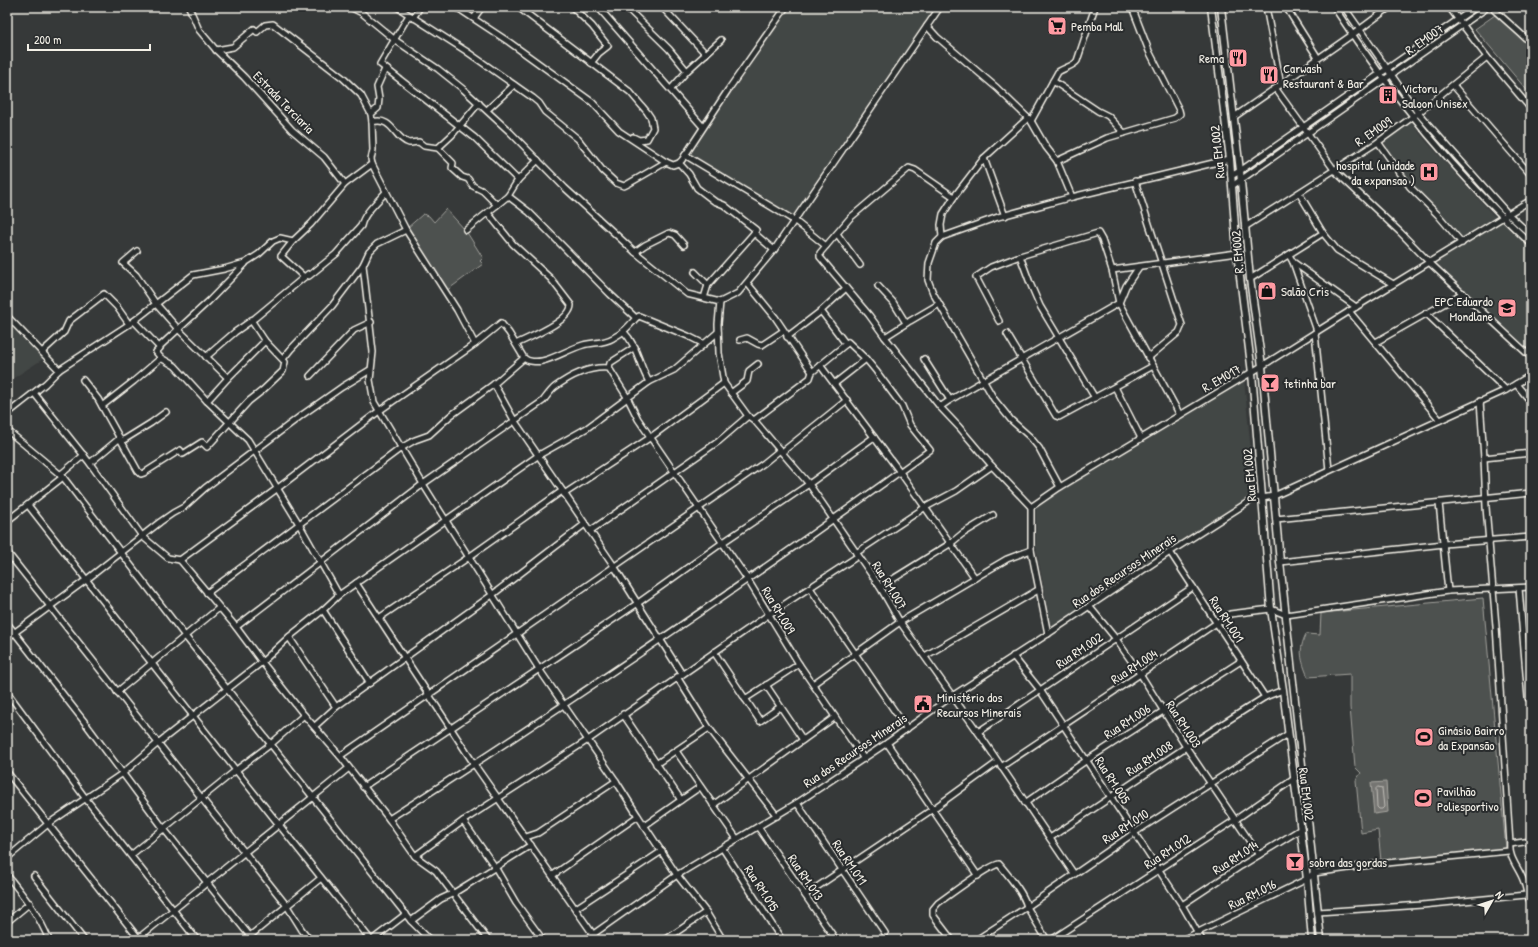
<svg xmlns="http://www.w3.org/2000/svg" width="1538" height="947" font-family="'Patrick Hand',sans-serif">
<rect width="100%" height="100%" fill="#363939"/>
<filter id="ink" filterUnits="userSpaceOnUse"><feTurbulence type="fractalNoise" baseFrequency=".025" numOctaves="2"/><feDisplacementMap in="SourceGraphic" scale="8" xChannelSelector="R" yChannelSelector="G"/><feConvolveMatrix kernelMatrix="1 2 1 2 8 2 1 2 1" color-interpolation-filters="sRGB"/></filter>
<g filter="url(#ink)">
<g fill="#434645">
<path d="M789,7h72l10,7 8,-7h58l-145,211 -104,-65z"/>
<path d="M1411,122l14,18 70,77 -34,21 -47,-53 -20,-25 -10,-18z"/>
<path d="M1503,220l28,27v105l-95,-89z"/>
<path d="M7,323l36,36 -34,22 -2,-4z"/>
<path d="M1244,379l11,114 -204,135 -15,-81v-40l25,-17z"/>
</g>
<g fill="#4e514f" stroke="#a1a19c">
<path d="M1495,15l36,32 -1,47 -55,-65z"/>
<path d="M446,209l20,22 17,27 -3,3 3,3 -37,27 -40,-62 17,-15 6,2 5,6z"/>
<path d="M1483,598l23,251 -125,12 -3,-31 -17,3 -5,-53 5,-7 -6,-6 -5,-60v-33l-42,3c-7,-17 -10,-27 -2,-43l14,1 1,-22z"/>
</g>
<path fill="#757572" stroke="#a8a7a1" d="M1386,782l2,30 -14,2 -3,-31z"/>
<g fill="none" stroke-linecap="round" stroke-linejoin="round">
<path stroke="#c1bfb9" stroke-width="1" d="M1378,787l4,1 2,19 -2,2h-3l-2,-2 -1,-18z"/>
<g stroke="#a8a7a1" stroke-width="1">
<path d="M673,50l14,17"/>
<path d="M393,133l5,5"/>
</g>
<g stroke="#f4f1e8" stroke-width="8">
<g id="minor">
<path d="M189,7l10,23 17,20 28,27 48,53 32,27 21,27 27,-20"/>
<path d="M350,7l12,6 33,27 43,29 25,20 47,43 55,56 70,64 52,42 33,8 18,-9 36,-43 166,-243"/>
<path d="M397,7l69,44 67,47 6,5 6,9 33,27 25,32 13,12 8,3 4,-2 38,-22"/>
<path d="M456,7l53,35 83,60 27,29 47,31 7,3 6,-2 3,-3 46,-70 58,-83"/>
<path d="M518,7l112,85 17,20 4,6 2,10 -6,11 -8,1 -6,-3"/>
<path d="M572,7l20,19 16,20 -9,7 -8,10"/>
<path d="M598,7l105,120"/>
<path d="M626,7l43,42 18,22"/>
<path d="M662,7l44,47"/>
<path d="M1266,7l15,78"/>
<path d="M1286,7l32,51"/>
<path d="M1334,7c56,86 122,167 197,237"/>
<path d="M1344,7l74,106 90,101 23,21"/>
<path d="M1449,7l38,50 44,52"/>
<path d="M1491,7l40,36"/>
<path d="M409,15l-29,49 95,74 43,42"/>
<path d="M413,18l7,-11"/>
<path d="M474,18l8,-11"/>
<path d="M927,26l10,11 60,51 34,33 15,26 11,14 15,36"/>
<path d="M216,50l17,-3 21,-18 3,3 8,-7 8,-1 70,54 18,17 10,19 1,8 1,28 -2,9 1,5 34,66 51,80 18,34"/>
<path d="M1053,81l45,30 10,5 16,17"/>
<path d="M1453,85l78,90"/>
<path d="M671,89l16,-18 34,-31"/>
<path d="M1276,89l59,82 65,61 30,31 101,94"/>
<path d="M479,103l-27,32 -14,13 15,15 -1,5 10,9 6,2 5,7 10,5 14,14"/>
<path d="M487,110l27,-25"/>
<path d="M371,114l7,-6 1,-9 -2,-12 8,-18"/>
<path d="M1234,117l125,-87 31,-23"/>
<path d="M1028,118l-44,40 -30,39 -11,17 -2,11 1,12 -6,6 -7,20 -1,17 5,13 61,106 17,21 19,17 9,11 21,39"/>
<path d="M1031,121l27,-49c5,-4 16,-6 19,-11l18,-54"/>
<path d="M372,122c21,-6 22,17 37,21 3,0 7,-1 10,-1l5,4 14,2"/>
<path d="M1378,142l32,45 28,28 24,28"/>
<path d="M685,155l110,66 31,25"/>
<path d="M984,158l21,58"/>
<path d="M1057,161l50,-23 68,-20 5,-4 -1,-4 -30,-59 -17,-44"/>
<path d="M679,163l10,11 8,14 17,13 10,4 32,25 -2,3 20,17"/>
<path d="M1231,176l9,-5 236,-164"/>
<path d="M1135,181l47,144 -3,7 -31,26"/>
<path d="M1232,186l256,-179"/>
<path d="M1299,193l24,40 14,17 56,34"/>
<path d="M508,196l21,16 81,82 26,24 3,-2 49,20 16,8"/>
<path d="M954,197l-39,-27 -6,-2 -59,50 -30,35v4l49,58 16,22 55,70 19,20 33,39 39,41"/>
<path d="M488,213l25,31 38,35 20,26c0,16 -41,32 -55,39"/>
<path d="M1245,227l133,-85 40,-29 69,-56"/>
<path d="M406,230l-29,14 -8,8 -6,13 10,87 -3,28 4,22 49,82 116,185 77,112 22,35 39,59 29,37 17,28"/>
<path d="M466,230l42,-34 10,-16 20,-20"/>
<path d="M838,235l22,30"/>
<path d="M942,237l56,-20 74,-20 158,-38"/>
<path d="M137,251l-14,12 13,12 20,29 22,25 50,49"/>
<path d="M635,252l10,-7 24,-12 6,2 9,10"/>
<path d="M1289,255l4,7 63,45"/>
<path d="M1020,256l10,27 10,23 55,92"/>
<path d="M1293,262l24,69"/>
<path d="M1112,270l125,-17"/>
<path d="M695,272l13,13"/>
<path d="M304,277l-23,-21 12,-15 18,-17 34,-40"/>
<path d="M1250,279l73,-46"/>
<path d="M748,284l27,33 37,55"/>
<path d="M878,286l15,16 13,21"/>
<path d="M704,298l4,-13 46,-52"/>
<path d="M720,302l-2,22 1,29 5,30 24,33 6,4 55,64 71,103 20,35 78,110 96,142"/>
<path d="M1349,311l91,109"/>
<path d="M1426,313l80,77"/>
<path d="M7,316l52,54"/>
<path d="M134,321l25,26"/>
<path d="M999,321l-23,-44 15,-10 29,-11 78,-23 4,7 10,30 7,33 61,112"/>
<path d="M624,332c13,13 15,33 25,50"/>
<path d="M1315,333l14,137"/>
<path d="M1007,334l49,82 3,1 94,-51"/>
<path d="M787,337l34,-26"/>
<path d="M885,337l25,-16 29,-17"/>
<path d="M740,340l7,-2 11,6 4,1 21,-14"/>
<path d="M1376,342l87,-49"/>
<path d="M42,352l22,-20 5,-11 35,-27 13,13 12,17"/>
<path d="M206,357l29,-25 20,-14 53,-44 1,2 27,-22 25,-28c3,-13 16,-24 25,-34"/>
<path d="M161,358l-5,-6 4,-4 -1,-1 50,-46 36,-37"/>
<path d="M283,359l8,-10 41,-43 31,-41"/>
<path d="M924,359l26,41"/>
<path d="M820,365l80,107 75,106"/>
<path d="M609,368l1,-5 25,-16"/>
<path d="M310,376l44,-46 17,-8"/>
<path d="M83,380l15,19 40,72 3,3 3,-1 36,-23 3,4 19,-12 5,5 42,-46 14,-11 20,-19 2,-9 -20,-21 -14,-21"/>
<path d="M494,384l20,36 100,146 68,108"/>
<path d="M834,384l32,-25"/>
<path d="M1516,384l15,18"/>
<path d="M1115,387l26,51"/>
<path d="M34,393l55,69 53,74 26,22 12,2 98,-72 101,-77 96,-67 26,-21 8,10 15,25"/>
<path d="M731,393l16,-12 2,-10 9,-7"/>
<path d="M207,401l21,-23 37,-37"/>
<path d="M1480,401l4,57 2,49 10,119 14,218c-2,14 10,25 14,38 3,8 2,13 7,21"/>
<path d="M102,406l32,-25 27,-23 14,8 32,35 41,39 51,84 40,71"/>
<path d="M940,407l10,-7 169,-97 7,-17 13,-19"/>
<path d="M7,414l38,-30 14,-14 75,-49 59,-46 31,-6 21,-6 14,-9 14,-13 7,-3 13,3"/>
<path d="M754,420l56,-42 2,-6 34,-28"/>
<path d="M7,430l56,47 122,159 226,285 19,19"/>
<path d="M122,441l29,-18 15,-11"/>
<path d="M782,452l65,-52"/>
<path d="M1484,458l47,-5"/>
<path d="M90,463l30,-25"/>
<path d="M60,475l24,-20"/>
<path d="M564,494l87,-57 73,-54"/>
<path d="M1439,503l9,88"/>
<path d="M28,505c114,146 227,291 343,435"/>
<path d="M1276,519l255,-26"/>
<path d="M7,521l56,-44"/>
<path d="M590,531l129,-90 29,-25"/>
<path d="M7,552l280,354 15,24 8,10"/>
<path d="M1170,552l95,145"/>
<path d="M856,553l68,-45 32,-17 36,-25"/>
<path d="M180,560l56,67 26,35 42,53 36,41 49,63 26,37 21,15 52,69"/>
<path d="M1280,562l164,-18 87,-7"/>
<path d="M356,583l118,181 123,176"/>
<path d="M880,587l71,-44 11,-9 31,-19"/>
<path d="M810,588l97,141"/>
<path d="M1519,588l9,110"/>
<path d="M207,593l194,-145 14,-8 14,-5 21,-19 44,-32 30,-26c4,4 13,4 18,3 14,-3 27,-12 41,-16 10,-3 20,-1 30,-7 10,-5 16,-12 23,-20"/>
<path d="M1089,606l27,33 25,36 45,72 73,108"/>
<path d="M323,610l47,73"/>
<path d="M379,618l90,-61 93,-66"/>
<path d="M7,623l76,97 81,109 89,111"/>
<path d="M236,627l187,-143 120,-83c4,-5 8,-11 12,-14 15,-11 35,-21 54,-19l18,29 11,22 110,161 51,84 65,95"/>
<path d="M1048,634l-17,-84v-43l29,-20 202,-121 94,-59 175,-107"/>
<path d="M289,637l47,70"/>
<path d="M7,638l79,-58 74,-58 13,-9 11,-6 21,-19 97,-73 40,-28 28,-17"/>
<path d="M714,652l46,69 20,-14"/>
<path d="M925,656l113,-66"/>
<path d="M1013,656l27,34 142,215 20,35"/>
<path d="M677,677l32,51 68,88"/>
<path d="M813,684l87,-62 107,-63 24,-9"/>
<path d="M766,685l37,55"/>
<path d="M7,692l79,107 111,141"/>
<path d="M117,692l102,-84"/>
<path d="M745,699l54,-35"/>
<path d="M623,714l58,86 19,-13"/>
<path d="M315,726l21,-19 156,-112 93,-71"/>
<path d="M978,732l215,-145"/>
<path d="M887,743l91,133"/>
<path d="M676,751l61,88"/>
<path d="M340,756l424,-293 16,-13"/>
<path d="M656,764l53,-36"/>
<path d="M1001,767l229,-153 41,-5 15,6 162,-24 83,-4"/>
<path d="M7,772l132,167"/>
<path d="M363,787l275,-184 84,-60 87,-59 65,-47"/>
<path d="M797,803l88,130"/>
<path d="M1025,803l62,-43 154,-99"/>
<path d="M713,805l122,-88"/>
<path d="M389,819c184,-118 364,-241 541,-369l-20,-25 -8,-19 -26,-35 -10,-12 -18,-17 -2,2 -25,-33 25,-23"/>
<path d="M463,821l32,46 21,36 27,37"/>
<path d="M644,826l37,-26"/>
<path d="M758,827l78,113"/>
<path d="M526,837l12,-4 78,-52"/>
<path d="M1050,838l136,-91 79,-50 18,-7"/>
<path d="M1510,844l21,-3"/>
<path d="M723,849l59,91"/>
<path d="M131,855l104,-84 36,-27 33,-29"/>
<path d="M415,856l48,-35 125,-81 180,-125 90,-59"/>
<path d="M7,858l41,-34 75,-51 35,-30 104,-81 27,-25 34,-27 16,-15 200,-140 48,-27 62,-46 25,-12 44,-38"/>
<path d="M7,875c18,23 31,38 42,65"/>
<path d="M553,875l85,-59"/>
<path d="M34,876l50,64"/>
<path d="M805,895l128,-86 65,-47"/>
<path d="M1182,905l59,-39 60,-37"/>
<path d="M576,908l86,-57"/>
<path d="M1318,912l104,-7 104,-10"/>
<path d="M411,921l30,-22 13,-6 77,-48"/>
<path d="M7,922l23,-19"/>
<path d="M136,940l213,-172"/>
<path d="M245,940l76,-62"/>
<path d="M372,940l34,-26"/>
<path d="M585,940l92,-65 120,-72 90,-60 65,-47 96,-62 122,-82 86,-55 6,1 12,-2 232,-106 25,-15"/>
<path d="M665,940l41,-28"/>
<path d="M952,940l-19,-25v-6l5,-6c13,-9 49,-37 61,-39 9,11 25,29 28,43l20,33"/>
<path d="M976,940l51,-33 107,-74 154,-99"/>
<path d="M1051,940l184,-120 59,-41"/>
<path d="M1182,940l125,-61 7,-6 63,-9 132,-13"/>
</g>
</g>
<g stroke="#f4f1e8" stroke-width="9">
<g id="tertiary">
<path d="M1211,7l19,152 7,94 15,120 19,236 12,81 24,189 5,61"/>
<path d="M1221,7l19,164 10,108 12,87 18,196 41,378"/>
</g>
</g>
<use href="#minor" stroke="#2a2d2e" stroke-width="5"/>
<use href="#tertiary" stroke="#2a2d2e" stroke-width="6"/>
</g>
</g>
<defs>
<g id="supermarket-square" transform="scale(1)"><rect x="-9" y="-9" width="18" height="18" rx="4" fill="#ff9aa2" stroke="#2a2d2e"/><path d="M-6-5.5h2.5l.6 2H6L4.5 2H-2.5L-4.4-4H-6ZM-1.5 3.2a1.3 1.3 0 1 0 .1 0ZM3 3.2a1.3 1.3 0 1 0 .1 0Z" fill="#111"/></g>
<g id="restaurant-square" transform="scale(1)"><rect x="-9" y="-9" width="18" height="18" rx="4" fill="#ff9aa2" stroke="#2a2d2e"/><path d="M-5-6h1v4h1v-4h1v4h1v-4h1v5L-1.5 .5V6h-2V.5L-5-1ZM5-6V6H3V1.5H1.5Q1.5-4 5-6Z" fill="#111"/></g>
<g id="building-square" transform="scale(1)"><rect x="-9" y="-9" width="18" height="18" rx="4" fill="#ff9aa2" stroke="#2a2d2e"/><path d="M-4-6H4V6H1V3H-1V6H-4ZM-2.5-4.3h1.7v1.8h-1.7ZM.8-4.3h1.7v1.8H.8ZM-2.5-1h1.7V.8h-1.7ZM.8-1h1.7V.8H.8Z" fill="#111"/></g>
<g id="hospital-square" transform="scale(1)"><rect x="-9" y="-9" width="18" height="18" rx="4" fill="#ff9aa2" stroke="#2a2d2e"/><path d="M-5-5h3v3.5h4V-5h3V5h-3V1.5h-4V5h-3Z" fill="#111"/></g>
<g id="shop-square" transform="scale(1)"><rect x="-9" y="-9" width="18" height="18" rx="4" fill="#ff9aa2" stroke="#2a2d2e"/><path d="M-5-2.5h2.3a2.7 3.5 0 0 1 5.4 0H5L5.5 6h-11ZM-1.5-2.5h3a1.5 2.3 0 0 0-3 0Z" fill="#111"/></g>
<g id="school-square" transform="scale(1)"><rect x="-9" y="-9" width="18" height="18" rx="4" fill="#ff9aa2" stroke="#2a2d2e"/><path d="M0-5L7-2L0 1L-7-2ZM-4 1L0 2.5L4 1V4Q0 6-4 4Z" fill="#111"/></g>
<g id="bar-square" transform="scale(1)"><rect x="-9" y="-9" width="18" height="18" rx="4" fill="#ff9aa2" stroke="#2a2d2e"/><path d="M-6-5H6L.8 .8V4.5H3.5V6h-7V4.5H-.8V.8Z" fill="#111"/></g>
<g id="civic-square" transform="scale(1)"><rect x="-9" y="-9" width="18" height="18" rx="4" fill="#ff9aa2" stroke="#2a2d2e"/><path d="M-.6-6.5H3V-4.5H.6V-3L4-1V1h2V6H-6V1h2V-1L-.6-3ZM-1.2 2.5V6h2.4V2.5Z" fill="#111"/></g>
<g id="stadium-square" transform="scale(1)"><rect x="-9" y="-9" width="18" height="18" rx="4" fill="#ff9aa2" stroke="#2a2d2e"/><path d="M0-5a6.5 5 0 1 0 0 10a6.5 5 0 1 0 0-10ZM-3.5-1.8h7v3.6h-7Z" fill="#111"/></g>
</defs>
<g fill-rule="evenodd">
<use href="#supermarket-square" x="1057" y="26"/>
<use href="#restaurant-square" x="1238" y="58"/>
<use href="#restaurant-square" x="1269" y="75"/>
<use href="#building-square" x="1388" y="95"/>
<use href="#hospital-square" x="1429" y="172"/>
<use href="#shop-square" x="1267" y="291"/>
<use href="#school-square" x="1507" y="308"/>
<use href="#bar-square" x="1270" y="383"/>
<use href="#civic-square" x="923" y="704"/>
<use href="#stadium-square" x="1424" y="737"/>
<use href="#stadium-square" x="1423" y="798"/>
<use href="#bar-square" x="1295" y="862"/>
</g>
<g text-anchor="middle" stroke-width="4" stroke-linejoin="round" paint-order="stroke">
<g font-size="13" fill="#f4f1e8" stroke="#2a2d2e" text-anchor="start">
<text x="1071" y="31">Pemba Mall</text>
<text x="1224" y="63" text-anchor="end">Rema</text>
<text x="1283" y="73">Carwash<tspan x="1283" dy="15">Restaurant &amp; Bar</tspan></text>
<text x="1402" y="93">Victoru<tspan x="1402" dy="15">Saloon Unisex</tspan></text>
<text x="1415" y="170" text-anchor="end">hospital (unidade<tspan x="1415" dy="15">da expansao )</tspan></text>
<text x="1281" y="296">Salão Cris</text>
<text x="1493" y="306" text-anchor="end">EPC Eduardo<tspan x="1493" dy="15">Mondlane</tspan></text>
<text x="1284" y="388">tetinha bar</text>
<text x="937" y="702">Ministério dos<tspan x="937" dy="15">Recursos Minerais</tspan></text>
<text x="1438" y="735">Ginásio Bairro<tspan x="1438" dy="15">da Expansão</tspan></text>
<text x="1437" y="796">Pavilhão<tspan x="1437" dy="15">Poliesportivo</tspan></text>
<text x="1309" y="867">sobra das gordas</text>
</g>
<g font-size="13" fill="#f4f1e8" stroke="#2a2d2e">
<text transform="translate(1424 39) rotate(-35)" y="5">R. EM007</text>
<text transform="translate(284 102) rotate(46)" y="5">Estrada Terciaria</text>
<text transform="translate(1373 131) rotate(-35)" y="5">R. EM009</text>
<text transform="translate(1217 152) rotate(-96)" y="5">Rua EM.002</text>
<text transform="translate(1237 252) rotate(-95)" y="5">R. EM002</text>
<text transform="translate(1221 378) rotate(-30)" y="5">R. EM017</text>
<text transform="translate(1249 475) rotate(-95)" y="5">Rua EM.002</text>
<text transform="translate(1124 570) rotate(-34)" y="5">Rua dos Recursos Minerais</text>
<text transform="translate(890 585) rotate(58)" y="5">Rua RM.007</text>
<text transform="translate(779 610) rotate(59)" y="5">Rua RM.009</text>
<text transform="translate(1227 619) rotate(57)" y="5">Rua RM.001</text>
<text transform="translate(1079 650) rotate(-34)" y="5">Rua RM.002</text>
<text transform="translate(1134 666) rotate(-33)" y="5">Rua RM.004</text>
<text transform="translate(1127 721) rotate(-33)" y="5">Rua RM.006</text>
<text transform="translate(1184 724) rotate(57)" y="5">Rua RM.003</text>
<text transform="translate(855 750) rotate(-34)" y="5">Rua dos Recursos Minerais</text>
<text transform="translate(1149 758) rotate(-33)" y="5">Rua RM.008</text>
<text transform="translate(1113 780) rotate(57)" y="5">Rua RM.005</text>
<text transform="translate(1307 794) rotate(83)" y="5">Rua EM.002</text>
<text transform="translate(1125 826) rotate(-33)" y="5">Rua RM.010</text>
<text transform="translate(1167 851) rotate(-33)" y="5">Rua RM.012</text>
<text transform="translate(1235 857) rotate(-33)" y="5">Rua RM.014</text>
<text transform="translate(850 862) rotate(56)" y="5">Rua RM.011</text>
<text transform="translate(806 877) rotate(56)" y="5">Rua RM.013</text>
<text transform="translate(762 888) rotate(57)" y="5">Rua RM.015</text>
<text transform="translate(1252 894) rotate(-26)" y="5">Rua RM.016</text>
</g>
</g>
<rect width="1538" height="947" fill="none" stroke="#2a2d2e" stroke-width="24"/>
<rect x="12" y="12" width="1514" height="923" fill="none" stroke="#f4f1e8" stroke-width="1.5" filter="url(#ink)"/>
<g transform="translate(1492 901) rotate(51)" stroke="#2a2d2e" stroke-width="3" paint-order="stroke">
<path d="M0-3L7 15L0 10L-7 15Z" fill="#f4f1e8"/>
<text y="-6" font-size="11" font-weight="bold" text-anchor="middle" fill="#f4f1e8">N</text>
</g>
<path d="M28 44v6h122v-6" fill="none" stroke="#f4f1e8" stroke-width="2"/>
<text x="34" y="44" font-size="12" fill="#f4f1e8" stroke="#2a2d2e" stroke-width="3" paint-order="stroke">200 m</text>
</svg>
